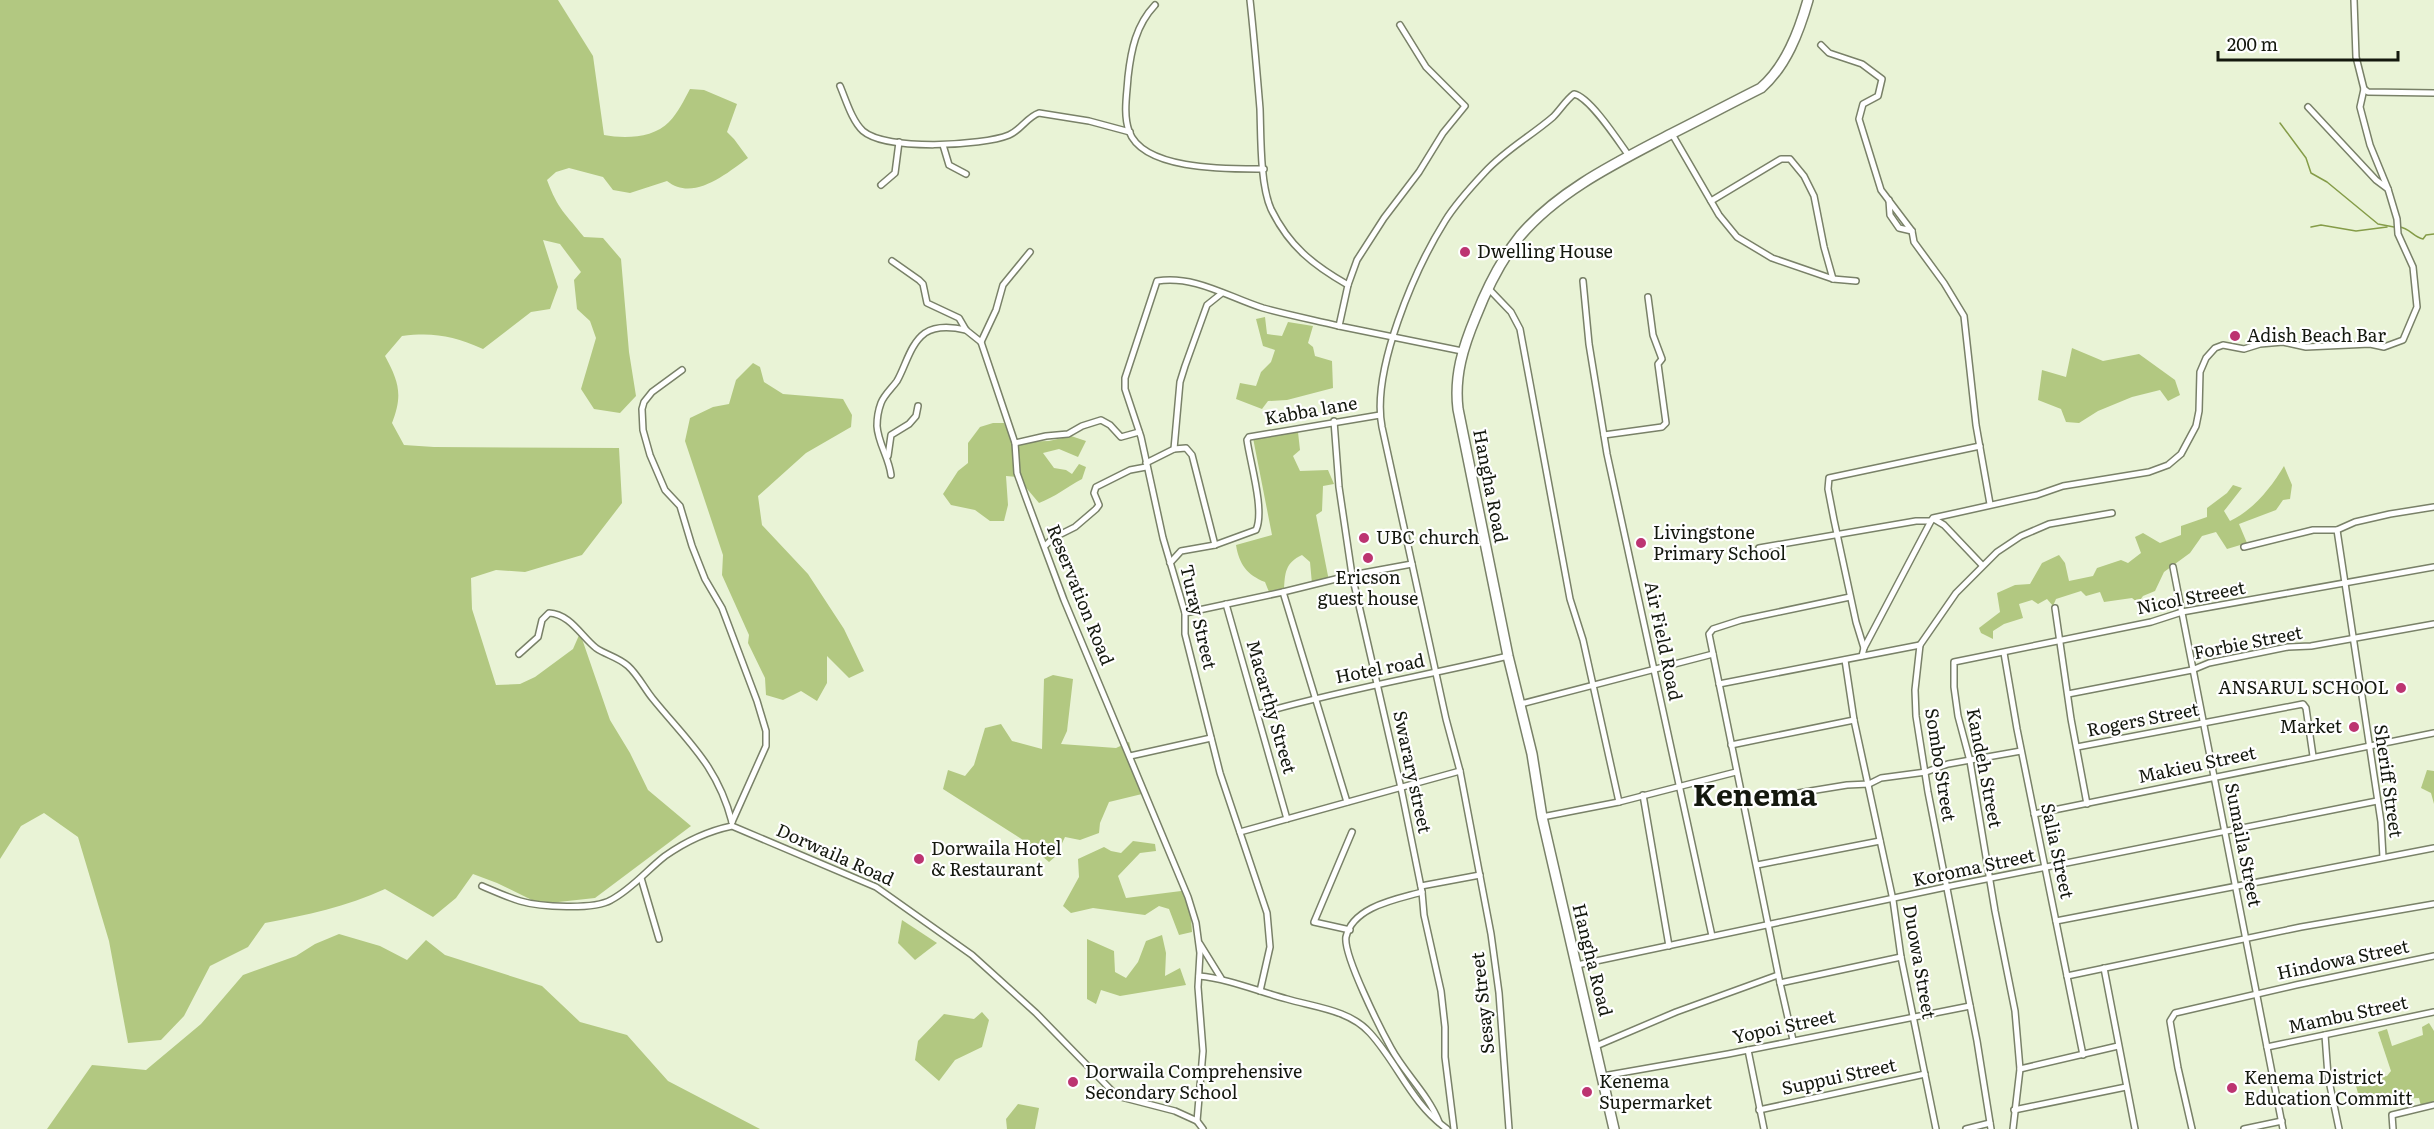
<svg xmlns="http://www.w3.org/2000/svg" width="2434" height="1129" font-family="Literata,serif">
<rect width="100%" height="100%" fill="#e9f3d6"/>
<g fill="#b2c881">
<path d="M0,0h558l35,56 11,79c21,4 50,3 65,-13 9,-9 15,-22 21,-33l14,1 33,14 -10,28 7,7 14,19c-22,16 -55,44 -81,23l-37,12 -17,-3 -10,-13 -34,-9 -13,4 -9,8c11,30 19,34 37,57l19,1 18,21 8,93 7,44 -16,17 -26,-4 -13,-20 15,-51 -6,-17 -13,-12 -3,-29 7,-8 -21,-28 -17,-4 15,47 -8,22 -19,3 -48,37c-30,-13 -49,-17 -81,-13l-17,20c14,26 18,39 7,67l12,22 30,2 185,1 3,55 -40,52 -57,17 -29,-2 -25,8 1,31 24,76 24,-1 15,-7 38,-28 7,-16 30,87 20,33 18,37 43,36 -96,72 -55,6 -43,-21 -24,-9 -17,24 -23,19 -48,-28c-39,18 -78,26 -120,34l-17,24 -38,19 -26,50 -23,24 -33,3 -19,-102 -31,-104 -34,-24 -23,13 -21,33z"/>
<path d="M1265,317l2,17 15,2 6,-14 25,4 -5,17 5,4 2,9 17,5 1,27 -46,12 -19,1 -6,8 -26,-10 4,-16 16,3 5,-14 10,-10 4,-12 -12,-4 -7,-27z"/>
<path d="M2072,348l31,13 36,-7 36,26 5,15 -12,6 -8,-11 -28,7 -34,14 -19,12 -13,-1 -5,-13 -23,-9 4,-30 24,7z"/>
<path d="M753,363l7,4 4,15 19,12 60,5 9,16 -1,12 -45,26 -48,43 4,29 46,49 36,55 20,42 -15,7 -22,-22v27l-10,18 -16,-10 -18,9 -17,-5 -1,-17 -17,-35 1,-8 -27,-60 1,-20 -38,-114 5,-23 23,-11 16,-3 7,-24z"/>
<path d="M993,423h11l9,19 36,-1 22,-5 15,5 -8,16 -19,-8 -16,4 11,15 12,2 6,4 7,-10 7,3 -4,12c-15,8 -27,18 -43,24l-22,-26 -11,-1 2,29 -4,16h-14l-15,-11 -24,-5 -8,-11 15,-23 10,-8v-20l12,-16z"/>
<path d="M1298,432l2,18 -7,6 7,15 28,-1 6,14 -11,2 -1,25 -6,4 13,66 -17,3 -2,-22 -8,-7c-17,8 -17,18 -18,35l-15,2 -4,-10c-18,-7 -26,-18 -29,-37l36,-10 -19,-97z"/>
<path d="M2284,466l8,19 -2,14 -7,1 -7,10 -37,14 8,19 -20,6 -11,-17 -14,4 -12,17 -26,19 -9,19 -12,5 -5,7 -6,-5 -28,4 -4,-10 -14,4 -5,-5 -25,8 -3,7 -6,-7 -9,5 -6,-4 -13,4 4,14 -19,6 -11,7v8l-12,-6 -2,-5 21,-16 -3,-19 18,-8 15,-1 12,-21 17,-8 6,8 4,18 24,-5 4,-8 24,-8 7,3 13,-10 -6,-16 8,-4 17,10 21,-8v-9l26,-9v-9l20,-15 6,-8 9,3 -18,23 6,10c23,-11 41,-33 54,-55z"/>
<path d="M1053,675l20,4 -6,52 -6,13 55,4 13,-6 13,52 -33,8 -9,21 -1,10 -19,7 -15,-3 -9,19 -7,6 -26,-22 -80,-51 5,-19 17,6 9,-11 11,-37 16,-4 11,17 30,8 2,-70z"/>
<path d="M2427,770l7,1v33l-3,-11 -10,-5z"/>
<path d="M1133,841l22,3 1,7 -16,2 -22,23 8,22 63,-8 3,42 -13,3 -10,-26 -10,-3 -14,9 -52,-7 -22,5 -8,-7 16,-29 -1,-18 26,-12 7,4 10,2z"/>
<path d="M902,920l35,23 -22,17 -17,-17z"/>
<path d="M339,934l41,12 27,14 19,-20 19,15 97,31 38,36 47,13 41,46 92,48h-713l45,-64 54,5 55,-46 42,-49 53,-19 19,-12z"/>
<path d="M1162,935l4,18 -1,23 15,-8 6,17 -66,11 -19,-6 -5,14 -9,-5v-60l27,12 1,21 11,6 12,-16 8,-21z"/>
<path d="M982,1012l7,8 -7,27 -27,13 -16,21 -24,-21 3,-19 26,-27 30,5z"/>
<path d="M2429,1023l5,8v72l-13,3 -2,-8 -59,3 -5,-19 32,-6 4,-5 -13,-39 9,-3 5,17 31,-11 -1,-8z"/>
<path d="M1018,1104l21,4 -4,21h-28l-1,-10z"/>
</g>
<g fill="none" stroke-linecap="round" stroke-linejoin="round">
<g stroke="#859c48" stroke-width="1.5">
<path d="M2280,123l26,35 5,15 16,9 51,42 16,3"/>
<path d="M2311,227l10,-2 35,6 31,-4"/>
<path d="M2399,227c11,1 14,10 24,12l3,-4 8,-1"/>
</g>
<g stroke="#798168" stroke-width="8">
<g id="street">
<path d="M1250,0c4,36 7,73 10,109 1,28 0,75 11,100 18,37 42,56 77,76l-9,41 123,25"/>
<path d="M2354,0l2,57 8,32 -4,18 10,38 18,44"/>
<path d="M1155,5c-19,20 -24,45 -27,72 -1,17 -5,37 1,54 14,40 101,38 135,38"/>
<path d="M1821,45l8,8 33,11 20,15 -4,17 -15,8 -4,15 22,71 31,41 2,11 30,41 20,33 12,109 14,79"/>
<path d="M840,86c6,14 12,35 23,45 23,20 119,15 146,4 12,-5 18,-18 30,-22l50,8 41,11"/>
<path d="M2364,89l4,3 66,1"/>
<path d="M1672,134l47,81 18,22 35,21 61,21 23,2"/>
<path d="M943,145l6,20 17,9"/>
<path d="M881,185l14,-12 4,-31"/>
<path d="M1889,200l1,15 9,13 13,3"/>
<path d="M1711,201l70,-42h9l14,17 10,20 10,51 9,32"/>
<path d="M892,261l27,19 4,4 4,19 32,15 7,12 15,12 34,101 2,30 9,25 38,102 124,297 8,26 4,30 -2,34 5,64 -6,70 6,8"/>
<path d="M1583,281l6,63 18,110 105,482"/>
<path d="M1348,285l9,-25 27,-42 35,-46 24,-39 22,-27 -39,-39 -26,-42"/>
<path d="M1488,288l23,24 9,17 50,270 13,41 36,162"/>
<path d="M981,342l15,-32 7,-25 27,-33"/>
<path d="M682,370l-30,22 -8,10 -2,7 1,21 7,25 15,35 15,16 12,40 13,33 17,29 35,93 9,30v15l-34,76"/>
<path d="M1334,421l5,66 13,88 49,213 21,104 2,23 17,76 4,36v30l9,72"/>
<path d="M1604,435l58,-8 4,-4 -8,-59 4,-5 -9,-24 -5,-38"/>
<path d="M1015,443l31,-7 22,-2 14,-8 19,-6 9,5 11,12 18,-5"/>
<path d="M1174,449l12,-1 6,7 23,90"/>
<path d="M888,456l3,-21 18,-11 7,-8 2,-10"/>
<path d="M1146,463l28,-14 6,-67 5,-16 22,-61 15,-12"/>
<path d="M891,475c-2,-17 -13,-32 -14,-49 0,-8 1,-15 4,-23 3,-8 11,-15 16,-22 9,-16 13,-37 28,-48 12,-8 28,-6 41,-3"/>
<path d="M1934,519l10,6 38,40"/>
<path d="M2337,530l44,292 2,35"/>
<path d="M1045,546l8,-8 22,-11 21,-18 3,-4 -5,-12 2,-6 34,-17 16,-3"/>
<path d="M2244,547l69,-17h24l18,-8 35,-8 44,-7"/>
<path d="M1759,548l157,-27h15l2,-3 104,-23 26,-9 86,-14 19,-7 13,-11 15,-28 3,-15 1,-39 6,-14 9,-10 8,-3 21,4 16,-5 23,-2 23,5 64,-3 14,3 19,-7 14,-33 -4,-40 -15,-33 -1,-15 -9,-30 -12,-9 -68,-73"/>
<path d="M1170,563l11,-12 34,-6 41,-15c9,-19 -6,-68 -9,-90l2,-3 131,-22"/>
<path d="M2173,567l110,562"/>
<path d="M1283,592l64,210"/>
<path d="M1226,604l61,215"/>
<path d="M2055,608l16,111 16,85"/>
<path d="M1185,613l98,-21 69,-17 60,-11"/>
<path d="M1864,648l67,-127"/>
<path d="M2004,653l13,76 66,326"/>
<path d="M519,654l19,-17 4,-17 7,-7c21,1 32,23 47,35 10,7 22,9 32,18 10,9 16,22 25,33 35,43 64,66 79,123"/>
<path d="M1862,656l2,-8 -8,-26 -22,-102 -6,-31 1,-11 151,-32"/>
<path d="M1845,660l9,60 39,180 8,57 35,172"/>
<path d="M1719,684l201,-39"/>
<path d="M2068,694l124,-24 17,-7 79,-16 23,-1 123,-22"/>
<path d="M1521,704l192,-50"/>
<path d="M1258,714c82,-24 167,-38 250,-58"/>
<path d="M1731,745l123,-25"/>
<path d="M2077,747l226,-43 3,4 7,48"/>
<path d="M1130,756l81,-18"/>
<path d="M1643,795l26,151"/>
<path d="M1743,802l104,-17 22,-1 12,-6 45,-6 22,-8 73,-13"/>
<path d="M2034,814l400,-81"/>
<path d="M1542,817l77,-15 117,-30"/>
<path d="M1240,832l220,-61"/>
<path d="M1757,865l123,-24"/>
<path d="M641,878l18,61"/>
<path d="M482,886c12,5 25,11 38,15 20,6 74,9 91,-1 21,-11 36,-30 54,-44 20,-14 43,-25 67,-30l144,61 96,68 64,58 81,83 58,15 22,10"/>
<path d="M1421,886l59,-11"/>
<path d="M1422,892c-24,7 -69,14 -76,45 -3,18 35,93 45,111 14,26 37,46 48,74"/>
<path d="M2056,921l378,-73"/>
<path d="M1350,930l-36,-8 38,-90"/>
<path d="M1200,944l21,34"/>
<path d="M1577,965l369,-78 431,-86"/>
<path d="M2104,968l31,161"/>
<path d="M1199,976c30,3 58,15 88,23 27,8 63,11 83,34 29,32 40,69 77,96"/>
<path d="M2067,976l234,-49 133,-23"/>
<path d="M1780,983l121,-26"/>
<path d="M1260,991l10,-44 -3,-34 -47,-140 -35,-139v-21l-22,-75 -22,-101 -16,-48v-11l32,-97c38,-6 71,16 106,27 25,7 51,12 76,18"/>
<path d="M2325,1035l3,41 11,53"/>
<path d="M1793,1040l-13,-57 -71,-349 4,-5 28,-9 109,-23"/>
<path d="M1596,1046l80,-34 102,-37"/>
<path d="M2267,1047l167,-35"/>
<path d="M1748,1050l16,79"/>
<path d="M2020,1069l98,-23"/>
<path d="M1603,1076l125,-22 242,-48"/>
<path d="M1759,1110l166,-36"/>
<path d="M2014,1110l112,-23"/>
<path d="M1509,1129l-10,-136 -8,-59 -31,-163 -14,-52 -64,-292c-11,-57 33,-158 63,-206 11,-18 26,-34 40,-49 20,-22 46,-36 68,-55 7,-7 13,-17 21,-23 16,3 45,48 55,62"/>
<path d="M1966,1129l24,-6"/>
<path d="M1991,1129l-14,-88 -49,-249 -12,-76 -1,-26 5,-45 36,-52 41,-41 24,-16 28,-12 63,-11"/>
<path d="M2013,1129l7,-60 -5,-58 -20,-100 -25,-150 -12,-45 -4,-29v-25l197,-40 31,-10 252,-45"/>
<path d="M2192,1129l-14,-61 -8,-47 5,-8 121,-28 138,-29"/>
<path d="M2244,1129l38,-8"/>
<path d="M2393,1129l-1,-14 42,-10"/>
</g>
</g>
<g stroke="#798168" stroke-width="12">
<path id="highway" d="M1614,1129l-72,-312 -10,-63 -24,-98 -50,-247c-4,-33 5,-62 18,-93 11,-28 25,-56 44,-80 39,-46 98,-74 151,-102 30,-15 60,-31 90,-46 25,-22 38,-56 47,-88"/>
</g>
<use href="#street" stroke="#fff" stroke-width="5"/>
<use href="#highway" stroke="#fff" stroke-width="9"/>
</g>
<g fill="#bc3471" stroke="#fff" stroke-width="2">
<circle cx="1465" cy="252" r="6"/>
<circle cx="2235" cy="336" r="6"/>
<circle cx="1364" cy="538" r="6"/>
<circle cx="1641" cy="543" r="6"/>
<circle cx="1368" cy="558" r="6"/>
<circle cx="2401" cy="688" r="6"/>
<circle cx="2354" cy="727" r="6"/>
<circle cx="919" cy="859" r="6"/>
<circle cx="1073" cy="1082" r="6"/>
<circle cx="2232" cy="1088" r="6"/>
<circle cx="1587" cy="1092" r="6"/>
</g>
<g text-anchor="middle" stroke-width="4.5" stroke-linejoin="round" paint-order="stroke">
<g font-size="18" fill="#14180e" stroke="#fff" text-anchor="start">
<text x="1477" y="258">Dwelling House</text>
<text x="2247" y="342">Adish Beach Bar</text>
<text x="1653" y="539">Livingstone<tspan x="1653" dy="21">Primary School</tspan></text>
<text x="1376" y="544">UBC church</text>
<text x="1368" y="584" text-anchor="middle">Ericson<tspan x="1368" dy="21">guest house</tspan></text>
<text x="2389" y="694" text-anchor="end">ANSARUL SCHOOL</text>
<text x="2342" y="733" text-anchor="end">Market</text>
<text x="931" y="855">Dorwaila Hotel<tspan x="931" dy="21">&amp; Restaurant</tspan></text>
<text x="1085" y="1078">Dorwaila Comprehensive<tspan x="1085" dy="21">Secondary School</tspan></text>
<text x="2244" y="1084">Kenema District<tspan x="2244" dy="21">Education Committ</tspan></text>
<text x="1599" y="1088">Kenema<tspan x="1599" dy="21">Supermarket</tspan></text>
</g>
<g font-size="18" fill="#14180e" stroke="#fff">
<text transform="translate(1311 411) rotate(-10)" y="6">Kabba lane</text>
<text transform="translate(1490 486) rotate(79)" y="6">Hangha Road</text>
<text transform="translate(1080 595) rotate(68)" y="6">Reservation Road</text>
<text transform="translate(2191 598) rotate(-11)" y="6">Nicol Streeet</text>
<text transform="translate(1198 617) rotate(77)" y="6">Turay Street</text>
<text transform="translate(1663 641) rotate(78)" y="6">Air Field Road</text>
<text transform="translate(2248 643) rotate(-11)" y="6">Forbie Street</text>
<text transform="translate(1380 669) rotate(-11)" y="6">Hotel road</text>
<text transform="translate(1271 707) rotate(74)" y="6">Macarthy Street</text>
<text transform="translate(2143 720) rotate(-11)" y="6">Rogers Street</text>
<text transform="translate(1940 765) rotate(81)" y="6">Sombo Street</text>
<text transform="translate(2197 765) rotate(-12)" y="6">Makieu Street</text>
<text transform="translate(1984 768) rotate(79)" y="6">Kandeh Street</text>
<text transform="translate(1412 772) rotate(78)" y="6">Swarary street</text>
<text transform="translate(2388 781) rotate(82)" y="6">Sheriff Street</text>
<text transform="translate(2243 845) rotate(79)" y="6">Sumaila Street</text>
<text transform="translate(2057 851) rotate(78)" y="6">Salia Street</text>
<text transform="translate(835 855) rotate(24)" y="6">Dorwaila Road</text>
<text transform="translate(1974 868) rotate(-12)" y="6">Koroma Street</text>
<text transform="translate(1592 960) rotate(76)" y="6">Hangha Road</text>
<text transform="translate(2343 960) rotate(-12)" y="6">Hindowa Street</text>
<text transform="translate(1919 962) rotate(80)" y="6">Duowa Street</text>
<text transform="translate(1483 1003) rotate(-96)" y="6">Sesay Street</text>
<text transform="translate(2348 1015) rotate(-12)" y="6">Mambu Street</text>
<text transform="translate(1784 1027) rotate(-12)" y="6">Yopoi Street</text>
<text transform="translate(1839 1077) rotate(-12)" y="6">Suppui Street</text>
</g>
<g font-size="30" font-weight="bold" fill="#14180e" stroke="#fff">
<text x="1755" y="806">Kenema</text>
</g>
</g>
<path d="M2218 51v9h180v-9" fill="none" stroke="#14180e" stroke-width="3"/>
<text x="2227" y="51" font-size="18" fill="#14180e" stroke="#ffffff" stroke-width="4.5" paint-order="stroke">200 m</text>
</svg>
